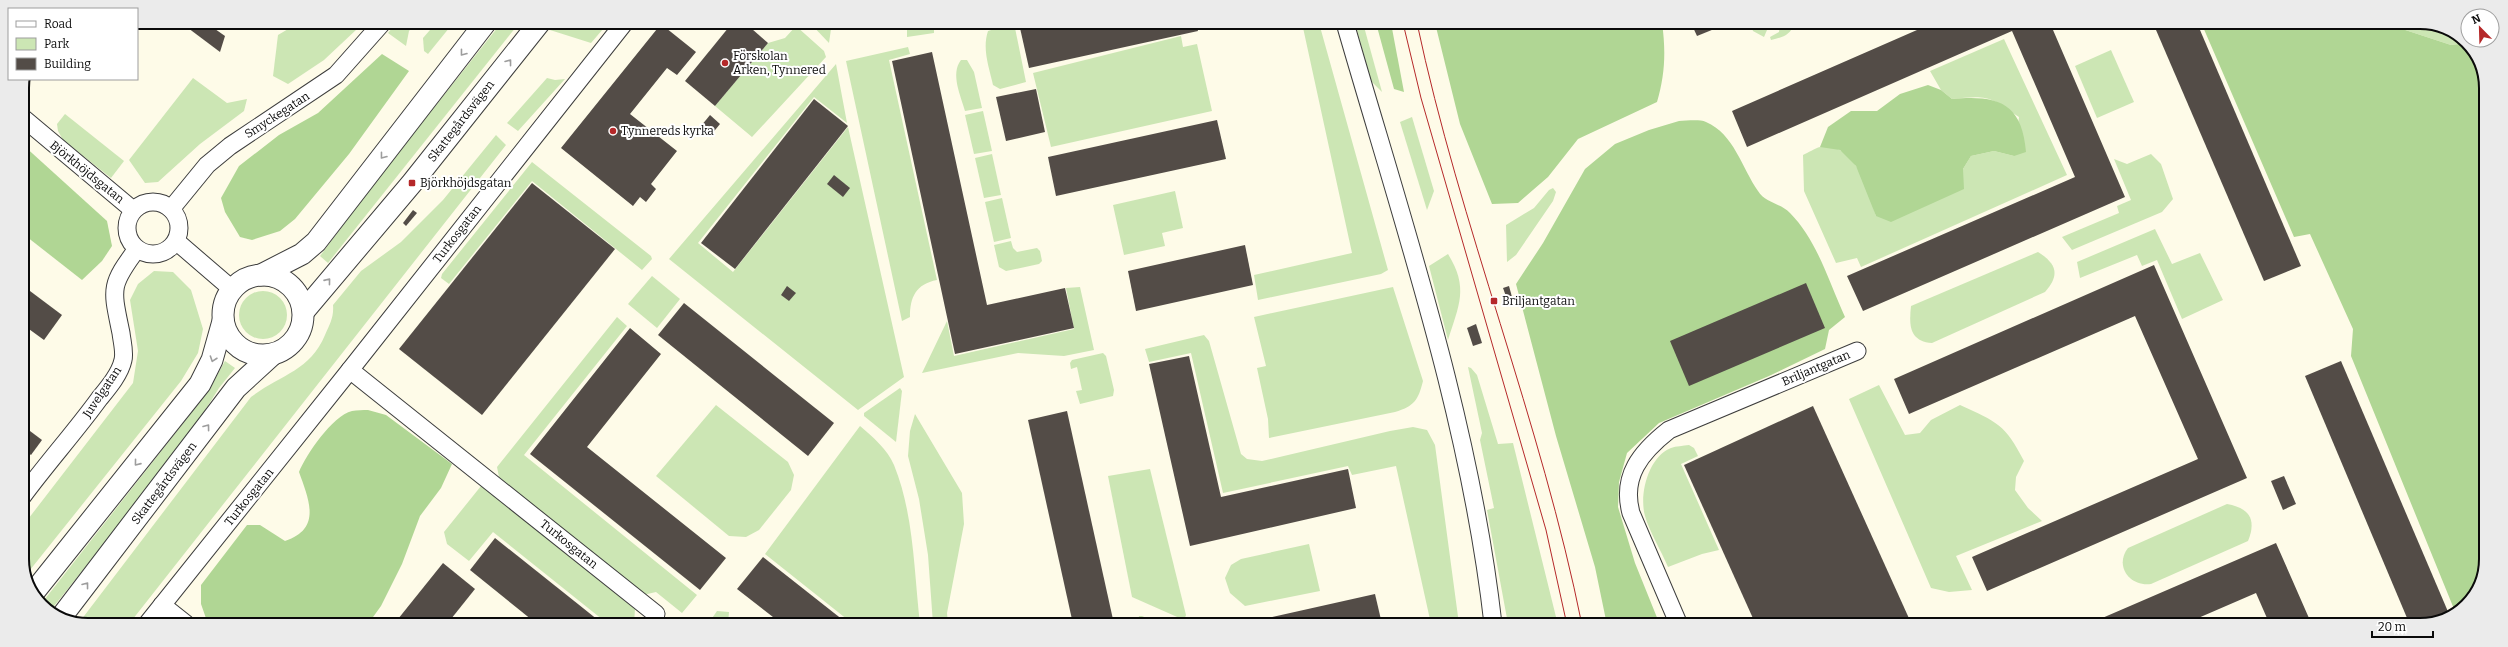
<svg xmlns="http://www.w3.org/2000/svg" width="2508" height="647" font-family="Bitter,serif">
<rect width="100%" height="100%" fill="#fefbe8"/>
<g fill="#cce6b4">
<path d="M348,22l9,7 -33,31 -36,24 -15,-8 5,-41 22,-13z"/>
<path d="M397,22h19l-7,9 -3,15 -18,-13z"/>
<path d="M437,22h17l-26,32 -4,-3 -1,-13z"/>
<path d="M502,22h18l-192,241 -8,-7 62,-83z"/>
<path d="M556,22h53l-18,21 -41,-13z"/>
<path d="M809,22h23l-3,21z"/>
<path d="M907,22h27v11l-27,4z"/>
<path d="M1014,23l12,59 -26,7 -7,-4c-4,-18 -11,-36 -5,-54z"/>
<path d="M1302,23h17l69,247 -7,4 -123,26 -4,-25 98,-22z"/>
<path d="M1355,23h8l19,69 -11,-11z"/>
<path d="M1750,23h13l4,7 -3,7 -11,-6z"/>
<path d="M1780,23h15c-5,12 -11,14 -24,17l-1,-3 9,-5z"/>
<path d="M2384,23h49l34,20 -16,2z"/>
<path d="M796,26l28,25 2,6 -74,80 -37,-31 53,-63 17,-5z"/>
<path d="M1181,36l2,11 14,-3 15,67 -161,36 -18,-74z"/>
<path d="M2004,39l63,136 -206,92 -4,-9 -21,5 -32,-72 -1,-36c5,-2 12,-7 17,-8 36,-6 48,44 56,69l87,-47 8,-13 23,-5 20,5 5,-39c-29,-21 -32,-22 -67,-18l-11,-9 -11,-19z"/>
<path d="M908,47l2,7 -21,6 48,220c-21,4 -27,17 -27,37l-8,4 -56,-260z"/>
<path d="M2111,50l23,52 -37,16 -22,-52z"/>
<path d="M961,60h6l7,12 8,36 -17,3c-4,-15 -15,-37 -4,-51z"/>
<path d="M836,64l11,59 -33,-26 -116,146 35,29 115,-145 56,250 -46,33 -189,-151z"/>
<path d="M193,78l34,25 20,-4 -3,12 -44,33 -42,38 -13,1 -16,-23z"/>
<path d="M547,78l8,2 10,-1 -47,52 -11,-8z"/>
<path d="M983,111l9,40 -18,3 -9,-39z"/>
<path d="M65,114l59,47 -13,17 -48,-38 -5,-9 -1,-7z"/>
<path d="M1412,117l22,74 -7,19 -27,-88z"/>
<path d="M496,135l10,10 -377,479h-51l173,-227c29,-22 59,-26 74,-62 5,-11 9,-18 8,-30l28,-34 40,-29 42,-42z"/>
<path d="M992,154l9,41 -17,3 -9,-40z"/>
<path d="M2151,154l10,10 12,35 -11,13 -90,38 -10,-13 57,-24 -2,-7 14,-6 -17,-41 13,5z"/>
<path d="M532,162l119,94 1,3 -10,11 -110,-89 -83,103 -8,-6 1,-4z"/>
<path d="M1553,188l3,4 -3,9 -37,54 -9,7 -1,-37 28,-17 15,-18z"/>
<path d="M1175,191l8,37 -21,5 3,13 -41,9 -11,-50z"/>
<path d="M1002,198l9,40 -17,4 -9,-40z"/>
<path d="M2155,229l17,35 28,-11 23,47 -41,19 -25,-59 -15,6 -5,-11 -57,23 -3,-16z"/>
<path d="M1011,241l2,7 4,4 20,-4 3,3 2,10 -3,3 -33,7 -7,-4 -5,-22z"/>
<path d="M2038,252c19,12 22,23 7,40l-113,51c-23,-2 -23,-18 -21,-37z"/>
<path d="M1448,254c21,34 11,51 0,86l-19,-74z"/>
<path d="M154,271l19,1 18,18 12,39 -5,24 -17,28 -155,194 -3,-8 -1,-40 111,-144 5,-32 -8,-51 8,-16z"/>
<path d="M652,276l28,23 -23,29 -29,-24z"/>
<path d="M1080,287l14,63 -30,6 -46,-3 -96,20 25,-52 7,35 120,-27 -8,-41z"/>
<path d="M1393,287l30,94c-5,20 -9,25 -28,31l-126,26 -1,-19 -11,-51 9,-2 -12,-49z"/>
<circle cx="263" cy="315" r="24"/>
<path d="M617,317l10,9 -103,129 173,140 -15,18 -26,-21 -13,3 -144,-118 -2,-10z"/>
<path d="M1204,335l5,6 32,113 6,5 15,2 128,-30 23,-4 14,3 8,15 24,179h-28l-35,-158 -44,9 -4,-9 -125,27 -32,-140 -42,9 -4,-13z"/>
<path d="M1103,353l3,3 8,34 -1,6 -33,8 -4,-13 6,-1 -5,-23 -6,2 -1,-6 2,-3z"/>
<path d="M225,361l10,7 -16,20 -32,51 -136,171 -10,-6 166,-211z"/>
<path d="M1468,367l3,1 6,7 21,69 15,-1 45,182 -50,-1 -21,-114 7,-2 -14,-68 2,-7z"/>
<path d="M1879,385l26,50 15,-2 11,-13 29,-15c37,17 45,19 64,56l-8,16 -1,13 13,18 14,13 -86,35 16,34 -23,2 -18,-4 -82,-189z"/>
<path d="M900,388l2,3 -6,51 -32,-26v-3z"/>
<path d="M716,405l72,57 6,13 -3,15 -32,40 -13,7 -17,-1 -73,-60z"/>
<path d="M915,414l47,79 2,31 -17,89 1,11h-15l-5,-69 -9,-56 -11,-43 2,-25z"/>
<path d="M860,426c12,10 28,24 34,39 20,49 20,107 26,159h-67l-88,-70z"/>
<path d="M1689,445l5,3 4,8 -17,8 38,86 -17,4 -34,13c-7,-17 -18,-34 -23,-51 -6,-21 3,-59 26,-68 5,-2 12,-2 18,-3z"/>
<path d="M1150,469l36,146 -2,5 -52,-23 -24,-121z"/>
<path d="M481,486l154,123 -1,15h-26l-115,-92 -24,29 -22,-17 -3,-12z"/>
<path d="M2227,504c22,4 30,15 21,37l-97,43c-21,3 -37,-18 -23,-36z"/>
<path d="M1309,544l11,47 -75,15 -15,-13 -5,-15 6,-13 10,-6z"/>
<path d="M717,611l12,1 -1,12h-20z"/>
<path d="M1139,616h3l18,8h-23z"/>
</g>
<g fill="#b0d694">
<path d="M1376,23h15l13,69 -10,-3z"/>
<path d="M1435,23h227c4,28 3,52 -5,79l-79,37 -30,38 -30,26 -26,1 -32,-80z"/>
<path d="M2214,23h170l67,22 16,-2 3,2 16,38 -1,489 -22,37h-9l-103,-253 2,-27 -43,-95 -16,3 -91,-210z"/>
<path d="M382,54l27,17 -60,83 -54,65 -15,12 -28,9 -12,-3 -15,-25 -4,-14 18,-32 40,-31 39,-22z"/>
<path d="M1928,85l13,5 11,9c45,-4 70,3 74,53l-12,4 -20,-5 -23,5 -8,13 1,20 -73,33 -15,-6 -20,-50 -16,-16 -20,-3 8,-20 23,-16h26l23,-17z"/>
<path d="M1679,121c7,0 20,-2 27,1 28,12 36,46 52,69 7,12 23,12 32,22 27,27 39,69 55,104l-16,13 -4,19 -56,27 -110,47 -32,30 -8,29 -1,25 17,56 25,62h-53l-12,-58 -39,-131 -40,-152 27,-41 42,-74 30,-25 34,-14z"/>
<path d="M22,144l85,77 5,25 -10,15 -20,19 -60,-47z"/>
<path d="M368,410l18,5 66,49 -11,24 -21,28 -18,48 -21,42 -13,18h-160l-7,-20v-19l46,-60h13l25,16c37,-12 24,-41 14,-69 7,-17 33,-56 53,-61 5,-1 11,-1 16,-1z"/>
</g>
<g fill="#534c47">
<path d="M180,22h25l20,14 -5,16z"/>
<path d="M733,22h11l24,21 -53,63 -30,-25z"/>
<path d="M1044,23h152l2,8 -169,37 -9,-40z"/>
<path d="M1691,23h38l-32,13z"/>
<path d="M1933,23h117l75,174 -262,114 -16,-35 228,-99 -63,-146 -265,116 -15,-36z"/>
<path d="M2153,23h44l104,243 -37,15z"/>
<path d="M661,24l35,28 -19,23 -10,-7 -37,46 47,37 -26,33 5,5 -10,13 -6,-5 -7,9 -72,-58z"/>
<path d="M932,52l55,253 78,-17 9,40 -119,26 -63,-293z"/>
<path d="M1036,89l9,43 -39,9 -10,-44z"/>
<path d="M814,99l34,27 -113,143 -34,-26z"/>
<path d="M710,115l10,9 -9,11 -10,-9z"/>
<path d="M1217,120l9,39 -170,37 -8,-39z"/>
<path d="M834,175l16,13 -7,9 -16,-13z"/>
<path d="M532,183l83,66 -133,166 -83,-66z"/>
<path d="M413,210l4,3 -11,13 -3,-3z"/>
<path d="M1245,245l8,40 -117,26 -8,-40z"/>
<path d="M2154,265l93,213 -260,113 -15,-34 226,-98 -63,-143 -226,98 -15,-35z"/>
<path d="M1806,283l19,45 -136,58 -19,-45z"/>
<path d="M22,285l40,30 -18,25 -22,-16z"/>
<path d="M787,286l9,7 -7,8 -8,-6z"/>
<path d="M1509,286l3,11 -5,2 -4,-11z"/>
<path d="M684,303l150,120 -26,33 -150,-121z"/>
<path d="M1476,324l6,19 -9,3 -6,-18z"/>
<path d="M630,328l31,26 -74,93 139,111 -26,32 -170,-136z"/>
<path d="M1189,356l32,141 127,-28 8,39 -166,38 -41,-182z"/>
<path d="M2341,361l108,253 -29,11h-10l-105,-249z"/>
<path d="M1813,406l99,219h-156l-72,-160z"/>
<path d="M1067,411l47,213h-41l-45,-204z"/>
<path d="M22,425l20,15 -11,15 -9,-7z"/>
<path d="M22,451l7,5 -7,10z"/>
<path d="M2284,476l12,28 -13,6 -12,-29z"/>
<path d="M495,538l108,86h-66l-67,-54z"/>
<path d="M2276,543l36,82h-42l-14,-32 -74,32h-96z"/>
<path d="M763,557l85,67h-66l-45,-35z"/>
<path d="M443,563l32,26 -28,35h-53z"/>
<path d="M1375,594l7,30h-141z"/>
</g>
<g fill="none" stroke-linecap="round" stroke-linejoin="round">
<g stroke="#3d3d3d" stroke-width="19">
<g id="minor">
<path d="M1345,23c57,198 125,396 148,601"/>
<path d="M22,117l111,93"/>
<circle cx="153" cy="228" r="26"/>
<path d="M171,209l36,-44 23,-19 106,-71 47,-53"/>
<path d="M176,241l57,49"/>
<path d="M350,370l306,244"/>
<path d="M22,497c25,-34 53,-65 77,-98 9,-11 21,-25 24,-39 2,-8 -1,-18 -2,-27 -9,-44 -12,-47 16,-84"/>
<path d="M162,605l24,19"/>
<path d="M147,624l203,-254 275,-348"/>
<path d="M1679,625l-48,-112c-10,-37 10,-61 38,-83l188,-79"/>
</g>
</g>
<g stroke="#3d3d3d" stroke-width="23">
<g id="tertiary">
<circle cx="263" cy="315" r="40"/>
<path d="M261,275l41,-21 14,-12 170,-220"/>
<path d="M304,311l108,-128 128,-161"/>
<path d="M34,592l166,-208 12,-24 11,-39"/>
<path d="M62,616l174,-228 36,-33"/>
</g>
</g>
<use href="#minor" stroke="#fff" stroke-width="17"/>
<use href="#tertiary" stroke="#fff" stroke-width="21"/>
<g stroke="#b52829" stroke-width="1">
<path d="M1403,23l18,75 125,432 21,95"/>
<path d="M1417,23c43,203 124,398 165,602"/>
</g>
</g>
<defs><path id="oneway-chevron" d="M-2-3.5L2.5 0L-2 3.5" fill="none" stroke-width="1.6" stroke-linecap="round" stroke-linejoin="round"/></defs>
<g stroke="#9d9d9d">
<use href="#oneway-chevron" transform="translate(463 53) rotate(128)"/>
<use href="#oneway-chevron" transform="translate(509 62) rotate(-52)"/>
<use href="#oneway-chevron" transform="translate(383 156) rotate(128)"/>
<use href="#oneway-chevron" transform="translate(328 281) rotate(-51)"/>
<use href="#oneway-chevron" transform="translate(213 359) rotate(109)"/>
<use href="#oneway-chevron" transform="translate(207 427) rotate(-53)"/>
<use href="#oneway-chevron" transform="translate(137 463) rotate(129)"/>
<use href="#oneway-chevron" transform="translate(86 585) rotate(-52)"/>
</g>
<g fill="#b52829" stroke="#fff" stroke-width="1.5">
<circle cx="725" cy="63" r="4"/>
<circle cx="613" cy="131" r="4"/>
<rect x="408" y="179" width="8" height="8" rx="2"/>
<rect x="1490" y="297" width="8" height="8" rx="2"/>
</g>
<g text-anchor="middle" stroke-width="4" stroke-linejoin="round" paint-order="stroke">
<g font-size="12" fill="#0a0a0a" stroke="#fff" text-anchor="start">
<text x="733" y="60">Förskolan<tspan x="733" dy="14">Arken, Tynnered</tspan></text>
<text x="621" y="135">Tynnereds kyrka</text>
<text x="420" y="187">Björkhöjdsgatan</text>
<text x="1502" y="305">Briljantgatan</text>
</g>
<g font-size="12" fill="#0a0a0a" stroke="#fff">
<text transform="translate(277 115) rotate(-33)" y="4">Smyckegatan</text>
<text transform="translate(461 121) rotate(-52)" y="4">Skattegårdsvägen</text>
<text transform="translate(87 172) rotate(39)" y="4">Björkhöjdsgatan</text>
<text transform="translate(457 234) rotate(-52)" y="4">Turkosgatan</text>
<text transform="translate(1816 368) rotate(-23)" y="4">Briljantgatan</text>
<text transform="translate(102 392) rotate(-56)" y="4">Juvelgatan</text>
<text transform="translate(164 483) rotate(-53)" y="4">Skattegårdsvägen</text>
<text transform="translate(249 497) rotate(-51)" y="4">Turkosgatan</text>
<text transform="translate(569 544) rotate(39)" y="4">Turkosgatan</text>
</g>
</g>
<path d="M0 0H2508V647H0ZM88 29H2420A59 59 0 0 1 2479 88V559A59 59 0 0 1 2420 618H88A59 59 0 0 1 29 559V88A59 59 0 0 1 88 29Z" fill="#ebebeb" fill-rule="evenodd"/>
<path fill="none" stroke="#0a0a0a" stroke-width="2" d="M88 29H2420A59 59 0 0 1 2479 88V559A59 59 0 0 1 2420 618H88A59 59 0 0 1 29 559V88A59 59 0 0 1 88 29Z"/>
<rect x="8" y="8" width="130" height="72" fill="#ffffff" stroke="#9d9d9d"/>
<rect x="16" y="21" width="20" height="6" fill="#ffffff" stroke="#9d9d9d"/>
<text x="44" y="28" font-size="12" fill="#0a0a0a">Road</text>
<rect x="16" y="38" width="20" height="12" fill="#cce6b4" stroke="#9d9d9d"/>
<text x="44" y="48" font-size="12" fill="#0a0a0a">Park</text>
<rect x="16" y="58" width="20" height="12" fill="#534c47" stroke="#9d9d9d"/>
<text x="44" y="68" font-size="12" fill="#0a0a0a">Building</text>
<g transform="translate(2480 28) rotate(337)"><circle r="19" fill="#ffffff" stroke="#9d9d9d"/>
<path d="M0-3L7 15L0 10L-7 15Z" fill="#b52829"/>
<text y="-6" font-size="11" font-weight="bold" text-anchor="middle" fill="#0a0a0a">N</text>
</g>
<path d="M2372 631v6h61v-6" fill="none" stroke="#0a0a0a" stroke-width="2"/>
<text x="2378" y="631" font-size="12" fill="#0a0a0a" stroke="#ffffff" stroke-width="3" paint-order="stroke">20 m</text>
</svg>
